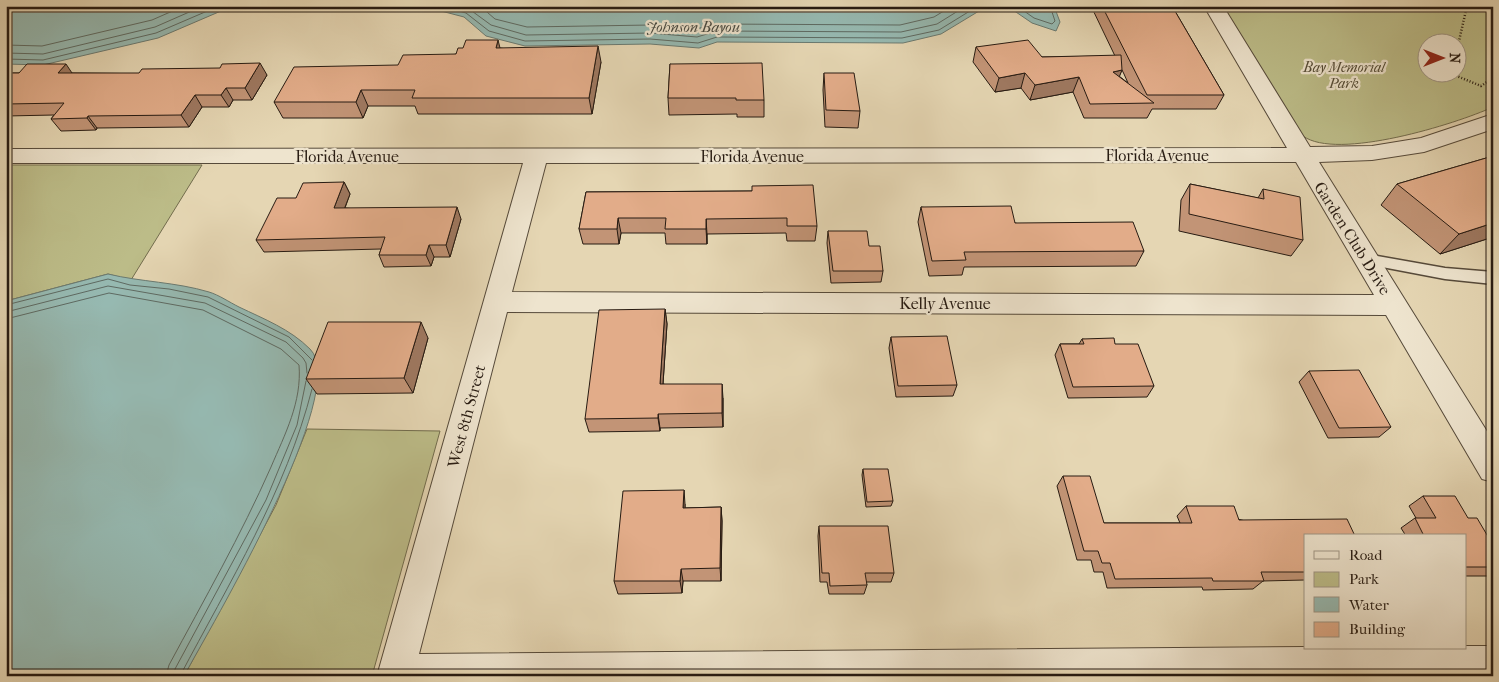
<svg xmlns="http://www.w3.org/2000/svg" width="1499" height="682" font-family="'IM FELL French Canon',serif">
<rect width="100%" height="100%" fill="#e5d6b3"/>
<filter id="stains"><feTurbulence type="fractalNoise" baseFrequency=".004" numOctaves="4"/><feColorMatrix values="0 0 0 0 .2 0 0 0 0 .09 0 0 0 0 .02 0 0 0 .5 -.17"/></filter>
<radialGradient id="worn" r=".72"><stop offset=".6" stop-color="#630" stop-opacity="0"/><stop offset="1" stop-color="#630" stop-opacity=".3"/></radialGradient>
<g fill="#bcbc88" stroke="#726c4d" fill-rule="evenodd">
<path d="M1219,6h274v101c-37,17 -156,54 -190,29zM1426,42h30v30h-30z"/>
<path d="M6,165h196l-71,115 -23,-6 -102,27z"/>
<path d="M307,429l133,2 -68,245h-188l92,-171z"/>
</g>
<g fill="#96b9b1" stroke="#6a7a71">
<path d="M6,6h244l-29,5 -63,27 -115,27 -37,-1z"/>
<path d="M422,6h632l6,16 -4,9 -24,-8 -19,-13 -29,-2 -43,26 -38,9 -186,-1 -18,6 -49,-4 -125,2 -39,-10 -22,-19z"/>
<path d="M108,274c33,8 68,8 101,18 10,3 20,10 30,15 25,12 51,22 71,42 42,41 -100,279 -126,327h-178v-375z"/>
</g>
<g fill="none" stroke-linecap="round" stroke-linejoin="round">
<g stroke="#5e6a62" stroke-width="1">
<path d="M441,6l25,7 23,18 36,10 125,-2 48,4 19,-6 185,1 37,-8 39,-24"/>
<path d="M465,6l26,19 35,10 124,-2 47,4 20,-6 184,1 36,-8 29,-18"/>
<path d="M480,6l15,13 32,8 123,-2 46,4 20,-5 184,1 34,-8 18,-11"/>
<path d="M1017,6l17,12 18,6 3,-3 -5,-15"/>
<path d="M6,45l36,1 110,-26 32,-14"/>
<path d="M6,53l37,1 112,-27 48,-21"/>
<path d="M6,59l37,1 113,-27 63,-27"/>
<path d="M6,305l102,-26 22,6 39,4 39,8 81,40 23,23"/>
<path d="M6,312l102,-26 97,17 81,39 17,16 3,5 1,10"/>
<path d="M6,319l103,-26 94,17 78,39 18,16c3,37 -14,69 -28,102 -30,68 -67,133 -102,198l-3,11"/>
<path d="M174,676l1,-7 91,-169 31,-75 9,-44"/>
<path d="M180,676c49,-93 106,-185 132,-287"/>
</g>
<g stroke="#564a3a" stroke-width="3">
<path id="lane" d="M1366,254l79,14 48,4v12l-48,-5 -84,-16 -3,-4 3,-4z"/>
</g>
<g stroke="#564a3a" stroke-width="2">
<path id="street" d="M1204,6h19l87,141 62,-1 49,-8 72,-24v15l-69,23 -52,8 -53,2 174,279v41l-11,-3 -96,-164 -879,-3 -88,342 886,-7 160,1v-2h28v30h-1116l146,-513h-517v-14l1281,-1zM1296,162l78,133 -862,-3 34,-129z"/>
</g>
<g stroke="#271b12" stroke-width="2.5" stroke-dasharray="1 2" stroke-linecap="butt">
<path d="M1456,54l11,-48"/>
<path d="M1452,72v2l29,12 12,-8"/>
</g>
<use href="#lane" fill="#eee4ce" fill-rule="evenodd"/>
<use href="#street" fill="#eee4ce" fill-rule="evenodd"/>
</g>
<g fill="#c29476" stroke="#271b12" fill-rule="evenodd">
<path d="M1091,6h81l52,89 -8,14h-64l-5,9h-63l-11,-26 -43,8 -9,-12 -26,4 -22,-30 3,-15 66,10 73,-1zM1122,70l2,4 4,9 -9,-7z"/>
<path d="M500,48l101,14 -9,52h-174l-3,-8h-47l-5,12h-80l-9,-16 182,-48z"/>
<path d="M670,64l94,36v17h-27v-3l-68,1 -1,-17z"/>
<path d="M6,73h66l195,2 -15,25h-19l-4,7h-27l-13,20 -92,1 -1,2 -35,1 -10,-12 3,-4 -48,1z"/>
<path d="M824,73l36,38 -2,17 -33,-1 -2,-37z"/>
<path d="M1493,156v81l-53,17 -59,-49 16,-21z"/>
<path d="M344,182l6,12 -5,14 116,11 -11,38h-16l-3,9 -47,1 -5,-12 2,-6 -117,3 -8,-12 40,-42z"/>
<path d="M1190,184l68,14 5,-9 40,51 -12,16 -112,-25 2,-31z"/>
<path d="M752,191l65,35 -2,15h-28l-1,-8 -79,1v10h-41l-1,-11h-44l-2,11h-36l-4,-15 7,-37z"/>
<path d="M921,207l94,16 129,28 -8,15 -172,1 -2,8 -33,1 -11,-54z"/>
<path d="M828,231l41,15 14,25 -2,11 -50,1 -4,-40z"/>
<path d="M665,309l2,15 -4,60 60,14v29l-63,1v3l-71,1 -4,-13z"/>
<path d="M891,337l66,48 -4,11 -57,1 -7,-49z"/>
<path d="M428,338l-15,55 -96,1 -11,-15z"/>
<path d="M1082,339l33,5 39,42 -7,11 -79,1 -13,-43 5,-11h19z"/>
<path d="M1309,371l82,56 -12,10 -51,1 -29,-56z"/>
<path d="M863,469l30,32 -2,5 -25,1 -4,-32z"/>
<path d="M1063,476l41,47h76l-3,-7 9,-10 119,30v44l-42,1 -10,8 -50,1 -1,-3 -95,1 -4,-16h-9l-3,-12h-14l-20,-74z"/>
<path d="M1423,496l45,22 25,27v29l-3,2h-25v-40h-59l-5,-8 14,-10h1l-7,-12z"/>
<path d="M685,504v4l36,-1 1,14 -1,60h-38l-1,12 -64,1 -4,-13z"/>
<path d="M819,526l75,47 -3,9h-25l1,3 -3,9h-35l-2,-12h-7l-2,-46z"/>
</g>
<g fill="#9e7860" stroke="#271b12">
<path d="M498,40l4,16 -6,-8z"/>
<path d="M598,46l3,16 -9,52 -3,-16z"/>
<path d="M260,63l7,12 -15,25 -7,-12z"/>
<path d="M66,64l8,12 -16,-3z"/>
<path d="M1122,70l-6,15 -3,-13z"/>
<path d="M1025,73l-4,15 -26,4 4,-14z"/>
<path d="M1079,77l-6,15 -43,8 5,-15z"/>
<path d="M226,88l7,12 -4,7 -8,-12z"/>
<path d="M361,90l7,16 -5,12 -7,-16z"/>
<path d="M195,95l7,12 -13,20 -8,-12z"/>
<path d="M88,116l9,12 -1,2 -9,-12z"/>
<path d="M344,182l6,12 -10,26 -6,-12z"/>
<path d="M457,207l4,12 -11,38 -4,-12z"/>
<path d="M618,218l3,15 -2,11 -2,-15z"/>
<path d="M706,219l1,15v10l-1,-15z"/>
<path d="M1493,223v14l-53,17 19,-20z"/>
<path d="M429,245l5,12 -3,9 -5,-11z"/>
<path d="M665,309l2,15 -5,74 -2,-14z"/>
<path d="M421,322l7,16 -15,55 -9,-15z"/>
<path d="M722,384l1,14v29l-1,-14z"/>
<path d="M658,414l2,14v3l-2,-13z"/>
<path d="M684,490l1,14v18l-2,-14z"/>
<path d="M721,507l1,14 -1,60 -1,-13z"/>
<path d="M681,569l2,12 -1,12 -2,-12z"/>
</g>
<g fill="#e2ac89" stroke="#271b12">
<path d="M1102,6h70l52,89h-77z"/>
<path d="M466,40h32l-2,8 102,-2 -9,52h-177l3,-8h-54l-5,12h-82l20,-35 104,-2 5,-10 53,-1 2,-6h5z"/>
<path d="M1028,40l14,17 79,-2 1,15 -9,2 41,31 -64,1 -11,-27 -44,8 -10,-12 -26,5 -23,-31z"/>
<path d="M260,63l-15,25h-19l-5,7h-26l-14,20 -93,1 -1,2 -36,1 13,-16 -58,1v-31h13l8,-9h39l-8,9h81l3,-4 78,-1 2,-4z"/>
<path d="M762,63l2,37h-28v-2h-68l2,-34z"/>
<path d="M824,73h30l6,38 -34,-1z"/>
<path d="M1493,156v67l-34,11 -62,-50z"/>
<path d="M344,182l-10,26 123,-1 -11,38h-17l-3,10h-47l6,-18 -129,3 21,-42h19l7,-15z"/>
<path d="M1190,184l74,15 -1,-10 37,8 3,43 -114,-26z"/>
<path d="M813,185l4,41h-30v-8l-81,1v10h-41l1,-11h-48l-1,11h-38l7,-37 166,-1v-5z"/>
<path d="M1011,206l4,17 118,-1 11,29 -180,1 2,8 -34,1 -11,-54z"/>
<path d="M828,231h39l2,15h11l3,25h-50z"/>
<path d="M665,309l-5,75h62v29l-64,1v4l-73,1 14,-109z"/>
<path d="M328,322h93l-17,56 -98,1z"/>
<path d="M947,336l10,49 -59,1 -7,-49z"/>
<path d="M1114,338l1,6h23l16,42 -81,1 -13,-43h24l-2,-5z"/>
<path d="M1359,370l32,57 -52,1 -30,-57z"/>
<path d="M863,469h25l5,32 -26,1z"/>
<path d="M1063,476h27l14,47h88l-6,-17h48l5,14 108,-1 8,17h-50v36h-44l3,9h-51l-1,-3 -97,1 -5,-16h-8l-4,-12h-14z"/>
<path d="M684,490l-1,18 38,-1 -1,61 -39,1 -1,12h-66l9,-90z"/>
<path d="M1423,496h32l13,22h9l16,27v22h-28v-31h-41l-9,-18h21z"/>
<path d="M819,526h69l6,47h-29l2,12 -37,1 -1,-13h-7z"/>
</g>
<g text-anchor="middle" stroke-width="4.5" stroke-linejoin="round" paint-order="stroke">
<g font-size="14" font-style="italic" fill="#544b35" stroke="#eee4ce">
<text x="1344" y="72">Bay Memorial<tspan x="1344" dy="16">Park</tspan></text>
</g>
<g font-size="15" font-style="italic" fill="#484a42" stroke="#eee4ce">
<text x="693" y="32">Johnson Bayou</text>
</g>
<g font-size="16" fill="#271b12" stroke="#eee4ce">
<text x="1157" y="161">Florida Avenue</text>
<text x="347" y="162">Florida Avenue</text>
<text x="752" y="162">Florida Avenue</text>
<text transform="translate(1353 238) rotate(58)" y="6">Garden Club Drive</text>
<text x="945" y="309">Kelly Avenue</text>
<text transform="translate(466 416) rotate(-75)" y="6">West 8th Street</text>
</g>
</g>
<rect width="1499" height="682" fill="none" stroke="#e5d6b3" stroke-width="25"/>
<rect x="8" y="8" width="1484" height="667" fill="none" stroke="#271b12" stroke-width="2.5"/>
<rect x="12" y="12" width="1474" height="657" fill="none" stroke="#271b12"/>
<rect x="1304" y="534" width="162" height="115" fill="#eee4ce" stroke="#9e9483"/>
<rect x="1314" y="551" width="25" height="8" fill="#eee4ce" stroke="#9e9483"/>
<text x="1349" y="560" font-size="15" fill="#271b12">Road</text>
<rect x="1314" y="572" width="25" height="15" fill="#bcbc88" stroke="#9e9483"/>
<text x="1349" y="584" font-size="15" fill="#271b12">Park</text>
<rect x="1314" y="597" width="25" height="15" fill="#96b9b1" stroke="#9e9483"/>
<text x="1349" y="610" font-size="15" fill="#271b12">Water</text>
<rect x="1314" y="622" width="25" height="15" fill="#e2ac89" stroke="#9e9483"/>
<text x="1349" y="634" font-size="15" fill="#271b12">Building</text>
<g transform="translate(1442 58) rotate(90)"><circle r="24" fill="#eee4ce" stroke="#9e9483"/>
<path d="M0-4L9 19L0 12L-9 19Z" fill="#8f2418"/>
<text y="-8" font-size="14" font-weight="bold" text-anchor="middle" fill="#271b12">N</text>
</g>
<rect width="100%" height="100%" filter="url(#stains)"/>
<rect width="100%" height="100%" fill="url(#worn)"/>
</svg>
